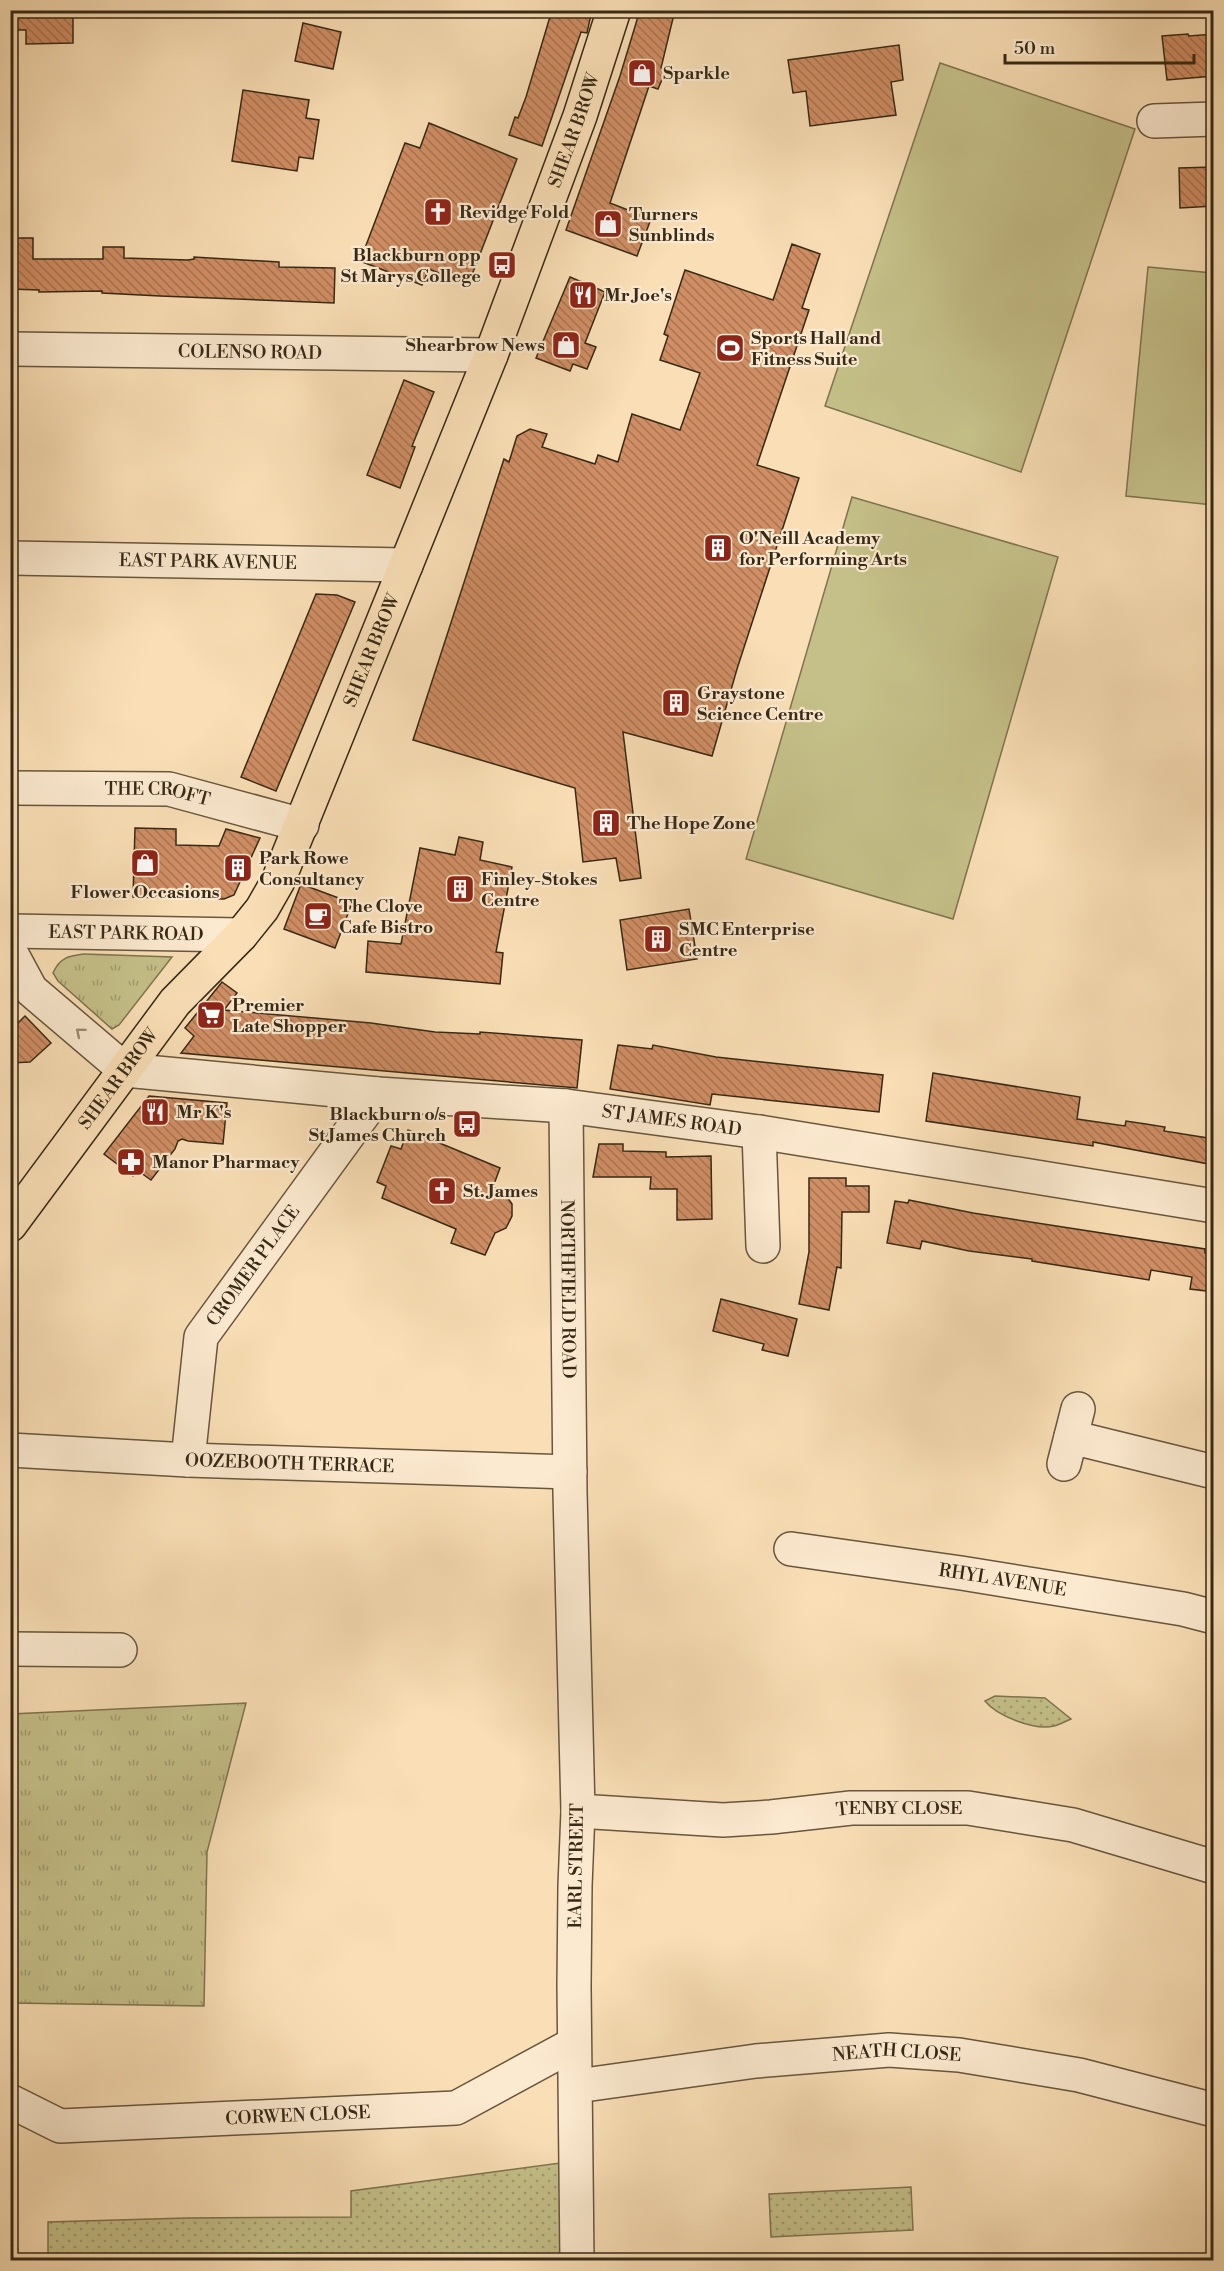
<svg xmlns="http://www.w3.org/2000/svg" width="1224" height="2271" font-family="'Libre Bodoni',serif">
<defs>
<pattern id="grass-tufts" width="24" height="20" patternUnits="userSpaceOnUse" patternTransform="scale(1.5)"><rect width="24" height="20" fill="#c5c089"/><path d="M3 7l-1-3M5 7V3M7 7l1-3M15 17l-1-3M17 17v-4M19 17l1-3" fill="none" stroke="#a19c6f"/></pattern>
<pattern id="park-dots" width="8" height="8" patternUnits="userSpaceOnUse" patternTransform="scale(1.5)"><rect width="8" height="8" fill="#c5c089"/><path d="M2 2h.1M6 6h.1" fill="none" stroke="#a19c6f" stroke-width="1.8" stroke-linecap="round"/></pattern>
<pattern id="building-back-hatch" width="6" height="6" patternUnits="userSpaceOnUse" patternTransform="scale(1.5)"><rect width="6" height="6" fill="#d08e64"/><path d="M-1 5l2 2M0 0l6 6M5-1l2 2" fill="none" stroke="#aa7451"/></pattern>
</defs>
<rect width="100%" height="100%" fill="#fadfb6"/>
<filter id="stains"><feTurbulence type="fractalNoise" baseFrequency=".00333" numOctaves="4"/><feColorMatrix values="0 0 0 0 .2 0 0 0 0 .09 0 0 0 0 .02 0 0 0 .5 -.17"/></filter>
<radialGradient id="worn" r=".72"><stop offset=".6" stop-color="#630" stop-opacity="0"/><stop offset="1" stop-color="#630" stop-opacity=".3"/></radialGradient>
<g fill="url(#grass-tufts)" stroke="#7e7450" stroke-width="1.5">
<path d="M84,954l88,3 -53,68 -7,4 -54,-48 -5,-8c7,-16 16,-17 31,-19z"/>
<path d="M246,1703l-39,149 -3,154 -193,-3v-289z"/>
</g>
<g fill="url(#park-dots)" stroke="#7e7450" stroke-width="1.5">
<path d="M995,1696l50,2 26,21c-5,2 -12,6 -17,7 -19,5 -57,-10 -69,-25z"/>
<path d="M560,2163l6,97h-518v-38l139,-4 164,-1v-26z"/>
<path d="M911,2187l2,43 -142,7 -2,-43z"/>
</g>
<g fill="#c5c089" stroke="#7e7450" stroke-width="1.5">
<path d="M940,63l195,66 -114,343 -196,-66z"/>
<path d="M1148,267l65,6v232l-87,-9z"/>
<path d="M852,497l206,60 -105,362 -207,-60z"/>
</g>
<g fill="url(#building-back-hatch)" stroke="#362917" stroke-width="1.5">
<path d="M10,10h63v33l-47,1v-14h-16z"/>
<path d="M552,10h40l-5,23 -6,-1 -39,114 -33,-11 6,-18 3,1 8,-21z"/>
<path d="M640,10h35l-14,58 5,2 -8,19 -9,-3 -39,117 41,16 -14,37 -71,-26 54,-154z"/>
<path d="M303,23l38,9 -8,37 -38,-8z"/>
<path d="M1188,34l1,2 25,-2v42l-47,4 -5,-44z"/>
<path d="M899,45l4,35 -12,2 5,33 -86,11 -4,-35 -13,2 -5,-33z"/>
<path d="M243,90l66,10 -3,18 13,2 -6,39 -14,-2 -2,14 -65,-10z"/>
<path d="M429,123l88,36 -49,126 -39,-16 -7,16 -62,-24 45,-118 15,5z"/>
<path d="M1214,167v39l-34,2 -1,-40z"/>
<path d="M13,238h20v21h70v-12h21v11l64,2 6,-1v-2l85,5v5l56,1 -1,35 -174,-7 -58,-3v-2l-63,1v-2l-29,-1z"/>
<path d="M792,244l28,10 -18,54 7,2 -52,155 42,13 -62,191 -25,87 -89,-24 18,146 -21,3 -4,-23 -33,4 -8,-74 -162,-48 91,-281 5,3 8,-26 13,-7 17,5 -5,13 53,17 3,-9 20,7 14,-48 48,16 20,-57 -40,-13 8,-24 -4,-2 21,-64 88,30z"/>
<path d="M570,277l35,15 -20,51 11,4 -9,22 -14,-5 -3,7 -34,-13z"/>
<path d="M404,380l30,12 -22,54 3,1 -15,41 -33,-13z"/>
<path d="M316,594l21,1 18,7 -79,189 -35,-14z"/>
<path d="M135,828l41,1v16l43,1 7,-17 34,9 -26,57 -10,4 -91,-2z"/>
<path d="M459,837l24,5 -3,18 32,7 -16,85 7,1 -3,31 -134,-12 2,-31 33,3 19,-96 35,7z"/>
<path d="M301,884l51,19 -17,45 -51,-19z"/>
<path d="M689,909l8,50 -70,11 -7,-50z"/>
<path d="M222,982l15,11 -13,17 147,13 64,9 45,2v-2l102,8 -5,48 -396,-35 13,-17 -9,-8z"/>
<path d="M25,1016l26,27 -21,19 -20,1v-32z"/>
<path d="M618,1045l34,4 1,-4 63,12 167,18 -4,37 -167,-18 -2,11 -100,-16z"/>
<path d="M933,1073l147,24 -3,22 48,7 1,-5 20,3 19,3 -1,4 50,8v26l-121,-23v4l-167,-25z"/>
<path d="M149,1096l78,7 -4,41 -35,-3 -6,-2 -4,2 -3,8 -24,31 -14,-10 -4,6 -29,-22z"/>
<path d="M408,1130l92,38 -7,19 12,7 7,10v12l-6,12 -11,5 -10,22 -34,-12 5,-14 -74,-31 4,-12 -9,-4 14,-36 10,3z"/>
<path d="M599,1144h24v7l43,1v5l45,-1 1,63 -35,1v-31h-27l1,-12h-58z"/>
<path d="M809,1178h37v8h23v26h-27l-1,56 -4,-1 -8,43 -30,-6 10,-52z"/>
<path d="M909,1200l64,13 232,36v4l9,2v37l-24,-3 2,-12 -41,-7 -2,10 -117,-19v-2l-63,-8 -47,-10 -2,8 -33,-6 8,-42 13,2z"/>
<path d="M721,1299l76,20 -9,37 -26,-6 2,-6 -51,-13z"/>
</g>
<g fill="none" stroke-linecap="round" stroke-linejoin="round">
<g stroke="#67563f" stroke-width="36">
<g id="minor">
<path d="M1154,121l60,-2"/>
<path id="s1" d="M10,349l481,6"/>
<path id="s2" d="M10,558l396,7"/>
<path id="s3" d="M10,788l159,1 133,36"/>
<path id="s4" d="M10,931l231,4"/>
<path id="s5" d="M10,951l21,39 94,80 253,24 188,12 193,26 455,74"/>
<path id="s6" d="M566,1106l4,386 8,319 -3,75 -1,100 3,274"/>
<path d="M759,1132l4,114"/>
<path d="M1071,1437l143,35"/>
<path id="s7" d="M10,1450l178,10 382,12"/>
<path id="s8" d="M188,1460l13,-123 177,-243"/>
<path d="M1064,1464l14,-55"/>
<path id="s9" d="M791,1549l170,24 222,36 31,8"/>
<path d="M10,1649l110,1"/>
<path id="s10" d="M578,1811l145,9 48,-3 80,-9h117l105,17 141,42"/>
<path id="s11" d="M577,2086l179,-25 133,-11 70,5 120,20 135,35"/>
<path id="s12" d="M10,2101l50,25 396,-18 118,-64"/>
</g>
</g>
<g stroke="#362917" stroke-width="36">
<g id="major">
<path id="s13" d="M10,1225l165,-223 66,-67 21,-26 16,-28 213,-526 89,-239 34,-106"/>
</g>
</g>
<use href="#minor" stroke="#fcead0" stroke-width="33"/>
<use href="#major" stroke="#fadfb6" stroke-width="33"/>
</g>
<defs><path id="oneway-chevron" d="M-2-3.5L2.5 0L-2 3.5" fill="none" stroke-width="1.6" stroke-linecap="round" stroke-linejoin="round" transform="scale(1.5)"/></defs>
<use stroke="#998a74" href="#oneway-chevron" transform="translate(80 1032) rotate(-140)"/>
<defs>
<g id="shop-square" transform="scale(1.5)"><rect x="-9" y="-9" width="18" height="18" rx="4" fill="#8f2418" stroke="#fcead0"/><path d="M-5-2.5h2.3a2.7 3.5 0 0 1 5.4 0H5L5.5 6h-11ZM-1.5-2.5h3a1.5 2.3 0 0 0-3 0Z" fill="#fff"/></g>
<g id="church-square" transform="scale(1.5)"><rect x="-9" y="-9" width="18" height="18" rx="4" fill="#8f2418" stroke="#fcead0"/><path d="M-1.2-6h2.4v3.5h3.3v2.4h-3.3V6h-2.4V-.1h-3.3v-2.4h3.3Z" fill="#fff"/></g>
<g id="bus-square" transform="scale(1.5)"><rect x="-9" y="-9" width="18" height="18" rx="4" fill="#8f2418" stroke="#fcead0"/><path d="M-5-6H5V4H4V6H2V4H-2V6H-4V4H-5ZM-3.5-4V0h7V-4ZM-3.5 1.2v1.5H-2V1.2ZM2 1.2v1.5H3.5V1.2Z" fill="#fff"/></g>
<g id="restaurant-square" transform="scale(1.5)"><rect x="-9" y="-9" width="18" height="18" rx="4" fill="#8f2418" stroke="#fcead0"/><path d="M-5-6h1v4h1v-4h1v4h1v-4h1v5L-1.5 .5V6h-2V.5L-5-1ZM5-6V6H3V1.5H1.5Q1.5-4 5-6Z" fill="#fff"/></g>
<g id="stadium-square" transform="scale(1.5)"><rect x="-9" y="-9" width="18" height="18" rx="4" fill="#8f2418" stroke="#fcead0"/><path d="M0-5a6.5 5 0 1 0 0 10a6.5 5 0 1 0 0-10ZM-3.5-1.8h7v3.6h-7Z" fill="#fff"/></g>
<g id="building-square" transform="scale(1.5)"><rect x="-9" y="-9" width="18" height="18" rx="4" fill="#8f2418" stroke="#fcead0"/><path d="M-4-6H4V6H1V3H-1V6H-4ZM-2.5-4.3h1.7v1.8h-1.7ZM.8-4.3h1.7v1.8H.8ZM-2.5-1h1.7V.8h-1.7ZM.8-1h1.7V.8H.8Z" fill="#fff"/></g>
<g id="cafe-square" transform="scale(1.5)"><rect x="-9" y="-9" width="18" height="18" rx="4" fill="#8f2418" stroke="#fcead0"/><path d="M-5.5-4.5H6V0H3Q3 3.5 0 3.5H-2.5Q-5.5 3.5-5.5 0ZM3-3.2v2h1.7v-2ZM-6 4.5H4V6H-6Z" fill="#fff"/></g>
<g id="supermarket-square" transform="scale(1.5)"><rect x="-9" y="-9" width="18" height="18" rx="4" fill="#8f2418" stroke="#fcead0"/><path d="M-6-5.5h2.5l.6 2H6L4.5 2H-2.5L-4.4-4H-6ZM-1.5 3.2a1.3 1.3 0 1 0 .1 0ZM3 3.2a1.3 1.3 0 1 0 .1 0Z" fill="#fff"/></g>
<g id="pharmacy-square" transform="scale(1.5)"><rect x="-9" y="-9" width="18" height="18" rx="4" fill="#8f2418" stroke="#fcead0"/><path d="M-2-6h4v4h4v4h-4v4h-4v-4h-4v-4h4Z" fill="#fff"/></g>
</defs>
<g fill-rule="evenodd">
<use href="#shop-square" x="642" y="73"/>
<use href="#church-square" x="438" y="212"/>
<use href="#shop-square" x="608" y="224"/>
<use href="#bus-square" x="502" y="265"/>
<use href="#restaurant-square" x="583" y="295"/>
<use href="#shop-square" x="566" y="345"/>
<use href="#stadium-square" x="730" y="348"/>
<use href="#building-square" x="718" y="548"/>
<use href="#building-square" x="676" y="703"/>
<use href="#building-square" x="606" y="823"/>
<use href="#shop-square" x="145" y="863"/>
<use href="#building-square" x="238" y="868"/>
<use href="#building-square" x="460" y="889"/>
<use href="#cafe-square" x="318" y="916"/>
<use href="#building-square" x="658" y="939"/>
<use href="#supermarket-square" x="211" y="1015"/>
<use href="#restaurant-square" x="155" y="1112"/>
<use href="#bus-square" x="467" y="1124"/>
<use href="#pharmacy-square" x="131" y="1162"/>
<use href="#church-square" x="442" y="1191"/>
</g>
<g text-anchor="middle" stroke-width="4.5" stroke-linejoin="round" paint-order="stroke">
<g font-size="18" font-weight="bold" fill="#362917" stroke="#fcead0" text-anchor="start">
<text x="663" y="79">Sparkle</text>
<text x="459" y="218">Revidge Fold</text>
<text x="629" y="220">Turners<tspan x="629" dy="21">Sunblinds</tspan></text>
<text x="481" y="261" text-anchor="end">Blackburn opp<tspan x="481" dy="21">St Marys College</tspan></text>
<text x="604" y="301">Mr Joe's</text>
<text x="751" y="344">Sports Hall and<tspan x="751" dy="21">Fitness Suite</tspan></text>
<text x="545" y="351" text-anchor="end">Shearbrow News</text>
<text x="739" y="544">O'Neill Academy<tspan x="739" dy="21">for Performing Arts</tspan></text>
<text x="697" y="699">Graystone<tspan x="697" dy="21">Science Centre</tspan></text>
<text x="627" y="829">The Hope Zone</text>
<text x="259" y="864">Park Rowe<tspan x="259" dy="21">Consultancy</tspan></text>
<text x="481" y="885">Finley-Stokes<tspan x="481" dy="21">Centre</tspan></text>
<text x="145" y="898" text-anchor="middle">Flower Occasions</text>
<text x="339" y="912">The Clove<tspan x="339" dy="21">Cafe Bistro</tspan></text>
<text x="679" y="935">SMC Enterprise<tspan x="679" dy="21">Centre</tspan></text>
<text x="232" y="1011">Premier<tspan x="232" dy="21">Late Shopper</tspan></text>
<text x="176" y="1118">Mr K's</text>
<text x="446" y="1120" text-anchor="end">Blackburn o/s<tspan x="446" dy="21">St James Church</tspan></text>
<text x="152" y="1168">Manor Pharmacy</text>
<text x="463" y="1197">St. James</text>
</g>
<g font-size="18" fill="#362917" stroke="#fcead0">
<text dy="6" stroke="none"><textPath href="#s13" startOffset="1244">SHEAR BROW</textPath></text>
<text dy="6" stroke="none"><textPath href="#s1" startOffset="240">COLENSO ROAD</textPath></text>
<text dy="6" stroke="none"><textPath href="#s2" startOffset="198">EAST PARK AVENUE</textPath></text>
<text dy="6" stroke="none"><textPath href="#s13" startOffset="686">SHEAR BROW</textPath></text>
<text dy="6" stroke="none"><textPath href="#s3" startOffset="148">THE CROFT</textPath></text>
<text dy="6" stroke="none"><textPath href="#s4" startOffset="116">EAST PARK ROAD</textPath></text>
<text dy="6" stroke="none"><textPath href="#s13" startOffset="182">SHEAR BROW</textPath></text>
<text dy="6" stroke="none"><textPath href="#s5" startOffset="717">ST JAMES ROAD</textPath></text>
<text dy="6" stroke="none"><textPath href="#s8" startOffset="212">CROMER PLACE</textPath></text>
<text dy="6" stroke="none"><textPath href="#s6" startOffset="183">NORTHFIELD ROAD</textPath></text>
<text dy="6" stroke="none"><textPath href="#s7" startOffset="280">OOZEBOOTH TERRACE</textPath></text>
<text dy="6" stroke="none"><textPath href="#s9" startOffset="214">RHYL AVENUE</textPath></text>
<text dy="6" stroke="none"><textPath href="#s10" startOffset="322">TENBY CLOSE</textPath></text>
<text transform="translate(576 1866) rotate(-89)" y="6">EARL STREET</text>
<text dy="6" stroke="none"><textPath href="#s11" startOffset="322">NEATH CLOSE</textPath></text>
<text dy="6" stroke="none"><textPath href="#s12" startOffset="294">CORWEN CLOSE</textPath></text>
</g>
</g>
<rect width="1224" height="2271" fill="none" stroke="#fadfb6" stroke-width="36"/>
<rect x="12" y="12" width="1200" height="2247" fill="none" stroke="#362917" stroke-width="3"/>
<rect x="18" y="18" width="1188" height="2235" fill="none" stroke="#362917" stroke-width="1.5"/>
<path d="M1005 54v9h189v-9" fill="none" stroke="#362917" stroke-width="3"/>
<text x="1014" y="54" font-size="18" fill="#362917" stroke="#fcead0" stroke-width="4.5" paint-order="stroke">50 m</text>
<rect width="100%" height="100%" filter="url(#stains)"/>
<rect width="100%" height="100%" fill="url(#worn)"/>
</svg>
